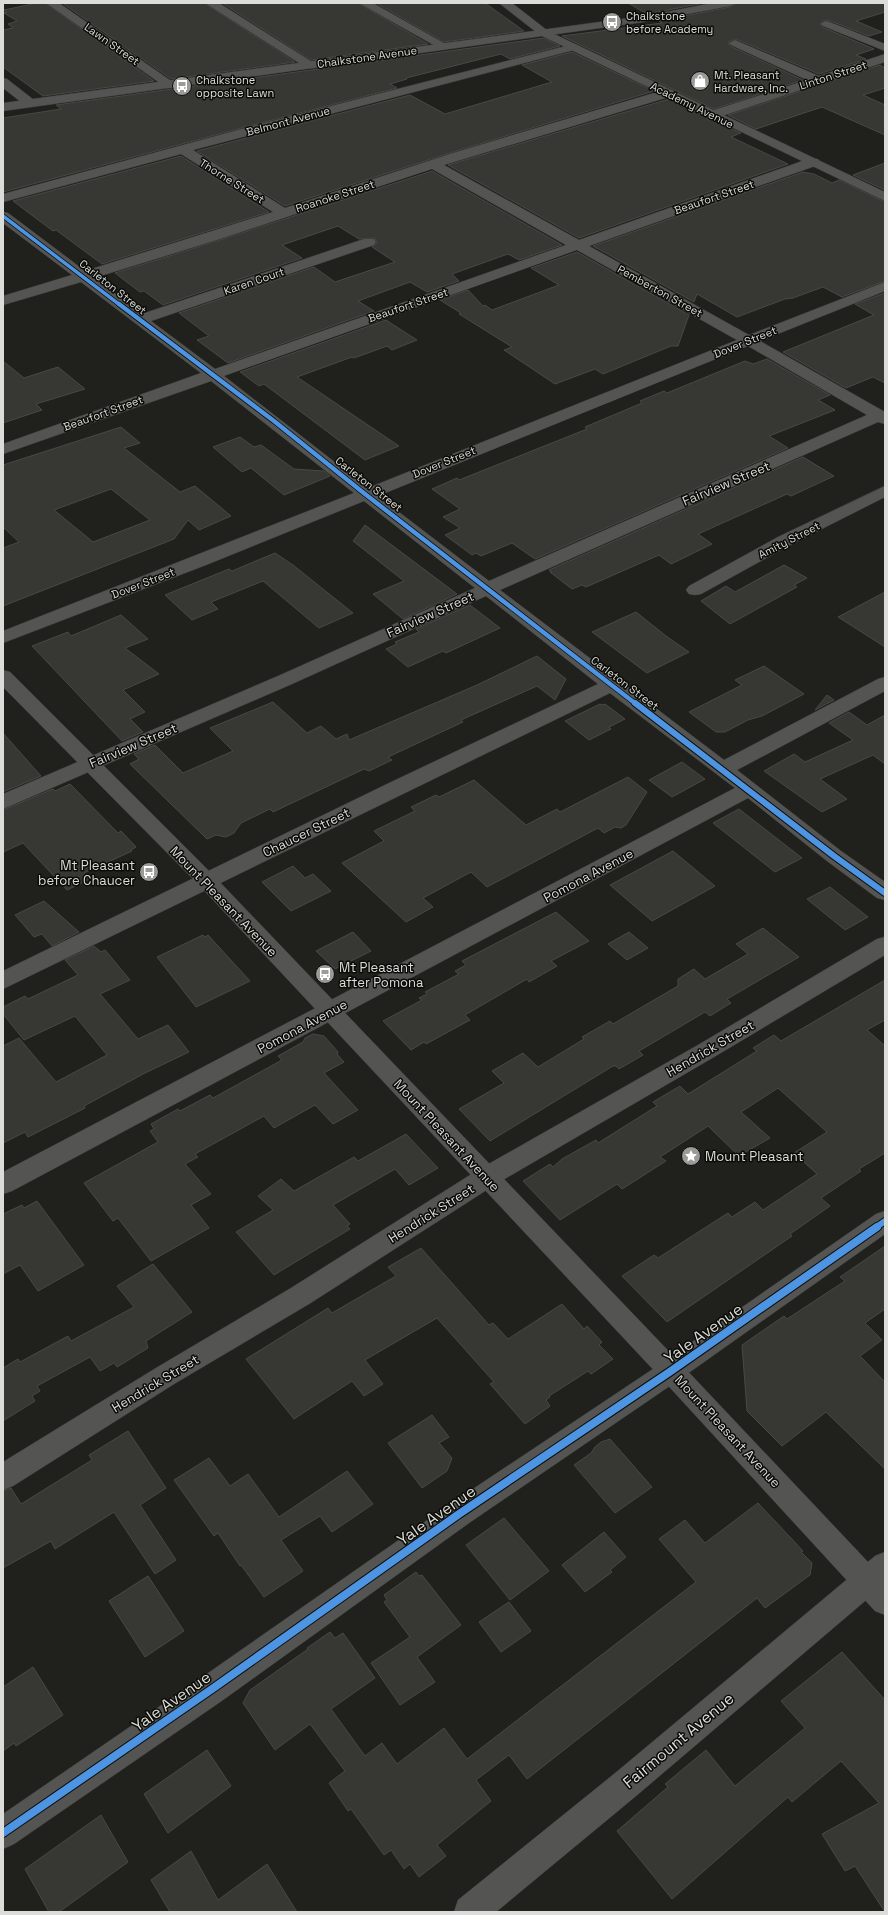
<svg xmlns="http://www.w3.org/2000/svg" width="888" height="1915" font-family="'Space Grotesk',sans-serif">
<rect width="100%" height="100%" fill="#20211c"/>
<g fill="#373734" stroke="#484945" fill-rule="evenodd">
<path d="M37,3h8l109,78 -111,15 -40,-29v-37l10,-2 -5,-4 9,-3 -13,-8 3,-1 -3,-2z"/>
<path d="M62,3h142l91,59 -124,17z"/>
<path d="M222,3h136l70,41 -117,16z"/>
<path d="M376,3h109l39,28 -80,11z"/>
<path d="M628,3h76l-57,11z"/>
<path d="M737,3h148v9l-29,9 26,11 -13,4 -41,-16 -6,1 -2,3 2,3 52,22 -18,6 10,4 -47,15 -83,-35 -8,3 2,4 73,34 -89,29 -152,-73 100,-13 -3,-2 71,-14z"/>
<path d="M544,38l16,8 -50,13 -9,-5 -95,24 1,1 -17,5 7,4 -148,38 -246,66v-74l58,-9 -5,-4z"/>
<path d="M572,52l82,39 -201,61 -168,54 -88,-55 213,-56 35,19 107,-32 -30,-17z"/>
<path d="M880,65l5,3v20l-22,7 22,10v30l-63,-28 -66,22 -28,-14z"/>
<path d="M669,99l36,17 3,4h4l29,13 -10,4 57,27 -209,74 -131,-73z"/>
<path d="M181,156l88,56 -167,52 -46,-34 -3,1 -40,-30z"/>
<path d="M885,163v27l-32,-15z"/>
<path d="M432,171l130,74 -43,15 -11,-6 -56,20 7,7 -32,11 -17,-10 -52,19 16,10 -146,52 -31,-23 12,-4 -30,-23 135,-46 21,15 60,-20 -23,-15 5,-4 -2,-5 -16,1 -21,-13 -56,19 20,13 -139,47 -19,-14 -4,1 -25,-19 105,-33z"/>
<path d="M803,172l11,2 18,9 7,-3 46,22v79l-43,16 -19,-10 -30,11 -8,1 -48,18 -40,-23 -3,8 -101,-56z"/>
<path d="M577,252l112,63 -11,31h-7l-68,28 -8,-5 -40,15 -51,-34 8,-3 -53,-33 2,-1 -21,-13 28,-10 15,16 2,-1 7,5 67,-25 -28,-17z"/>
<path d="M885,293v90l-12,-6 -27,11 -63,-36 91,-37 -19,-11z"/>
<path d="M386,320l31,20 -25,10 -5,-4 -33,12 -2,-1 -55,20 102,69 -34,14 -101,-76 -5,2 -19,-14z"/>
<path d="M767,359l63,36 -12,5 17,10 -66,26 19,12 -253,111 -23,-16 -31,13 -5,-3 -4,2 -27,-20 15,-7 -17,-11 17,-8 -28,-20 25,-11 2,2 128,-51 -2,-2 57,-24 -2,-2 24,-10 3,2 78,-32 8,3z"/>
<path d="M3,361l21,17 34,-11 27,22 -49,15 6,6 -39,13z"/>
<path d="M121,427l19,16 -16,5 56,44 15,-6 36,30 -32,14 -11,-10 -14,19 -171,67v-58l16,-6 -16,-15v-62zM111,489l39,31 -57,22 -39,-32z"/>
<path d="M240,437l14,10 7,-2 33,24 30,2 6,5 -46,19 -33,-27 -9,4 -29,-25z"/>
<path d="M803,457l31,19 -43,20 -4,-2 -89,40 14,10 -41,20 -12,-9 -73,32 -4,-2 -10,4 -22,-17h2l-3,-2z"/>
<path d="M365,525l92,69 -54,25 -30,-25 31,-13 -51,-40z"/>
<path d="M275,553l18,12 60,48 -34,15 -56,-47 -52,21 7,7 -26,11 -27,-25 64,-26 3,2z"/>
<path d="M784,565l23,13 -13,7 3,2 -67,37 -29,-23 25,-15 9,6z"/>
<path d="M885,592v55l-47,-30z"/>
<path d="M470,605l30,23 -54,25 -3,-2 -35,16 -22,-18 11,-5 -2,-2 24,-10 -3,-3z"/>
<path d="M636,612l30,24 23,16 -42,21 -55,-41z"/>
<path d="M121,615l27,24 -23,9 34,26 -36,16 22,22 -15,7 13,13 -21,9 -90,-95 36,-14 3,4z"/>
<path d="M537,656l29,23 -11,21 -18,-14 -76,34 2,2 -75,35 4,3 -23,11 -5,-2 -91,43 -3,-3 -29,14 -7,10 -8,4 -10,-2 -9,4 -77,-75 9,-5 -5,-5 21,-9 28,28 50,-22 -23,-23 63,-26 34,31 14,-7 15,13 11,-5 2,6 128,-55z"/>
<path d="M764,666l40,28 -42,22 -14,4 -23,12h-9l-27,-20 53,-27 -7,-5z"/>
<path d="M827,695l7,5 -19,10z"/>
<path d="M600,704l2,1 3,-1 20,15 -16,8 2,2 -22,11 -24,-19z"/>
<path d="M849,712l18,13 18,-10v49l-12,-9 -53,24 27,20 -25,13 -58,-41 30,-17 11,8 48,-22 -24,-17z"/>
<path d="M3,733l38,43 -38,16z"/>
<path d="M682,762l23,17 -33,18 -23,-17z"/>
<path d="M628,777l19,15 -21,33 -5,3 -6,-1 -11,6 -6,-5 -111,59 -16,-15 -48,26 10,9 -27,15 -64,-59 42,-22 -10,-10 41,-20 -4,-4 25,-12 3,2 35,-17 52,45 31,-16 3,3z"/>
<path d="M70,784l48,49 3,-2 15,16 -5,3 1,1 -48,22 6,6 -23,11 -44,-47 -20,9v-42l50,-21 2,2z"/>
<path d="M739,809l63,49 -27,14 -62,-49z"/>
<path d="M673,851l42,35 -63,35 -42,-36z"/>
<path d="M293,866l12,12 8,-4 18,17 -40,20 -29,-29z"/>
<path d="M830,887l38,30 -23,13 -38,-31z"/>
<path d="M44,901l35,31 -27,14 -10,-12 -8,3 -19,-22z"/>
<path d="M556,912l33,29 -38,20 6,5 -28,16 -2,-3 -62,36 5,5 -44,24 -2,-2 -13,8 -28,-29 39,-21 -3,-2 8,-4 -2,-2 34,-18 -4,-3 11,-6 -4,-4z"/>
<path d="M763,928l36,29 -72,42 4,4 -21,13 -5,-4 -66,39 4,4 -24,14 -3,-3h-3l-123,75 -31,-32 45,-26 -12,-12 31,-18 15,14 46,-28 -2,-2 28,-16 3,3 65,-38v-7l16,-10 11,10 43,-25 -12,-10z"/>
<path d="M353,932l18,19 -36,18 -19,-18z"/>
<path d="M629,932l19,16 -21,12 -19,-16z"/>
<path d="M203,935l2,2 3,-2 42,46 -54,26 -39,-50z"/>
<path d="M94,946l7,6 4,-2 25,30 -30,14 38,45 30,-14 21,27 -44,21 -61,33 1,2 -57,29 -3,-5 -22,11v-97l16,-8 37,44 51,-27 -32,-39 -51,24 -21,-26v-7l22,-11 3,3 50,-24 -13,-15z"/>
<path d="M885,980v40l-18,10 18,16v107l-26,16 2,2 -40,27 9,8 -40,28 2,2 -125,86 -45,-46 32,-21 4,3 70,-45 4,4 23,-15 8,8 54,-36 -23,-21 33,-21 -49,-44 -37,24 29,26 -31,18 -31,-30 -48,31 6,4 -44,28 -5,-5 -57,36 -37,-39 27,-17 3,3 9,-8 34,-19 2,3 59,-37 -4,-4 27,-16 8,8 69,-43 -4,-3 21,-13 7,6z"/>
<path d="M313,1034l11,2 14,16 -1,2 7,8 -20,11 34,37 -25,14 -18,-19 -41,23 -10,-12 -69,38 3,3 -13,7 26,30 -20,11 18,23 -58,33 -33,-43 -5,3 -29,-38 74,-41 -8,-11 4,-2 -3,-5 27,-15 2,2 30,-16 3,3 69,-38 -4,-4 25,-14 2,-4z"/>
<path d="M406,1134l32,34 -29,17 -14,-16 -62,36 17,19 -3,2 3,3 -76,46 -38,-43 37,-22 -15,-14 23,-17 13,12 60,-34 4,4z"/>
<path d="M37,1201l47,64 -46,26 -18,-26 -17,9v-60l19,-9 2,3z"/>
<path d="M885,1246v63l-20,14 17,17 -22,16 25,26v87l-59,-57 -44,34 -35,-35 -5,-66 42,-29 3,3 58,-38 -5,-4z"/>
<path d="M421,1248l68,77 4,-2 15,16 54,-35 22,25 3,-3 15,16 -3,3 14,14 -22,15 -3,-3 -39,25 1,1 -4,3 4,6 -25,18 -35,-40 4,-2 -57,-64 -72,42 18,24 -19,12 -12,-15 -58,38 -48,-60 82,-51 4,5 64,-37 -8,-9z"/>
<path d="M153,1264l39,48 -46,29 2,7 -31,19 -3,-4 -14,8 -10,-14 -53,29 3,5 -8,5 3,5 -32,20v-53l15,-9 2,3 48,-26 3,5 63,-34 -17,-21z"/>
<path d="M432,1415l17,22 -10,6 13,15 -5,13 -25,17 -34,-45z"/>
<path d="M128,1431l38,57 -26,17 36,55 -21,14 -41,-62 -59,37 -4,-8 -48,27v-77l8,-3 10,16 71,-44 -3,-5z"/>
<path d="M610,1439l42,48 -37,26 -41,-48 17,-12 4,-6 6,-5z"/>
<path d="M209,1458l21,28 18,-12 31,43 68,-46 26,33 -41,28 -12,-16 -39,24 22,31 -39,26 -23,-32 -1,1 -22,-33 -4,3 -40,-56z"/>
<path d="M758,1503l45,48 -2,1 11,11 -2,12 -45,33 -8,-10 -230,181 -18,-24 -33,25 15,21 -54,44 9,11 -27,21 -9,-13 -6,5 -13,-19 -7,5 -33,-46 -3,2 -19,-28 16,-12 -35,-47 -35,26 -32,-47 7,-13 58,-41 -1,-1 23,-16 5,6 8,-5 32,45 -44,31 34,47 17,-13 15,21 47,-36 23,31 229,-177 -37,-43 26,-19 20,23z"/>
<path d="M504,1518l45,53 -39,29 -44,-55z"/>
<path d="M604,1532l22,25 -16,13 2,2 -27,20 -23,-27z"/>
<path d="M416,1572l3,4 3,-1 39,50 -44,32 18,25 -35,23 -29,-42 39,-26 -26,-35 3,-2 -3,-5z"/>
<path d="M148,1576l36,55 -39,26 -36,-56z"/>
<path d="M509,1602l22,29 -30,21 -22,-30z"/>
<path d="M842,1652l43,48v212l-30,-46 -10,5 -23,-37 57,-31 -38,-42 -49,41 -4,-5 -116,102 -55,-68 51,-44 -3,-3 41,-34 29,36 70,-58 -24,-27z"/>
<path d="M33,1667l30,48 -47,31 -2,-3 -11,8v-64z"/>
<path d="M207,1750l24,36 -63,47 -24,-39z"/>
<path d="M101,1815l27,47 -69,50h-10l-24,-43z"/>
<path d="M191,1851l27,49 49,-36 30,48h-127l-19,-32z"/>
</g>
<g fill="none" stroke-linecap="round" stroke-linejoin="round">
<g stroke="#3b3c39" stroke-width="1">
<g id="minor">
<path d="M46,3h13l118,82 -2,3h-8z"/>
<path d="M205,3h14l98,62 -2,3h-8z"/>
<path d="M359,3h14l76,43 -6,3 -4,-1z"/>
<path d="M827,21l58,23v7l-62,-25 -2,-2 2,-2z"/>
<path d="M735,40l84,36 66,-22v8l-169,56h-8l-2,-3 2,-3 99,-32 -76,-35 -2,-2z"/>
<path d="M574,44l6,3 -2,2 -385,101 92,58 168,-55 211,-63h8l2,3 -2,3 -228,69 135,75 229,-81h10l1,3 -1,3 -229,81 160,89 136,-53v9l-125,50 125,71v12l-7,-2 -378,168 224,170 154,-81 7,-2v14l-148,79 104,81 44,31v18l-8,-2 -50,-37 -79,-63 -736,393 -9,3v-22l732,-384 -125,-95 -607,296v-18l384,-187 211,-100 -112,-88 -194,88 -289,125v-15l275,-118 197,-88 -111,-87 -158,64 -203,78v-12l351,-138 -143,-112 -208,73v-10l198,-71 -120,-91 -78,23v-9l69,-21 -69,-52v-11l5,1 77,58 188,-59 -92,-58 -178,48v-8l246,-67zM432,169l134,76 -351,124 -64,-48 223,-76 2,-3 -2,-3h-10l-222,75 -48,-36 126,-39zM577,250l160,90 -369,148 -144,-112zM748,346l119,69 -378,166 -111,-85z"/>
<path d="M3,78l4,1 27,21 2,3 -2,3h-8l-23,-18z"/>
<path d="M885,486v11l-95,48 -89,49 -6,1 -6,-1 -3,-4 3,-4 89,-49z"/>
<path d="M885,937v18l-171,102 -218,127 -187,120 -135,80 -161,102 -10,4v-28l153,-94 135,-80 187,-118 220,-125 179,-106z"/>
<path d="M885,1211v23l-205,145 -211,144 -246,177 -209,144 -11,5v-35l198,-136 248,-173 213,-142 214,-149z"/>
<path d="M885,1552v32l-249,212 -140,116h-42l4,-12 156,-126 261,-218z"/>
</g>
</g>
<g stroke="#3b3c39" stroke-width="1">
<path id="tertiary" d="M499,3h13l36,28 337,161v9l-345,-166z"/>
</g>
<g stroke="#3b3c39" stroke-width="1">
<g id="secondary">
<path d="M712,3h24l-6,3 -79,15 -648,90v-8l648,-88z"/>
<path d="M3,670l7,2 204,204 466,487 205,217v35l-10,-4 -213,-232 -462,-493 -197,-199z"/>
</g>
</g>
<use href="#minor" fill="#545552" fill-rule="evenodd"/>
<use href="#tertiary" fill="#545552" fill-rule="evenodd"/>
<use href="#secondary" fill="#545552" fill-rule="evenodd"/>
<g stroke="#0b0b08" stroke-width="5">
<path id="cycleway-far3" d="M3,216l117,89"/>
</g>
<g stroke="#0b0b08" stroke-width="6">
<path id="cycleway-far2" d="M119,304l155,117 91,73 271,210"/>
</g>
<g stroke="#0b0b08" stroke-width="8">
<g id="cycleway-far1">
<path d="M635,703l199,153 51,37"/>
<path d="M875,1228l10,-7"/>
</g>
</g>
<g stroke="#0b0b08" stroke-width="10">
<path id="cycleway" d="M3,1833l209,-144 247,-175 212,-143 206,-144"/>
</g>
<use href="#cycleway-far3" stroke="#4d94e3" stroke-width="3.5"/>
<use href="#cycleway-far2" stroke="#4d94e3" stroke-width="4.5"/>
<use href="#cycleway-far1" stroke="#4d94e3" stroke-width="6"/>
<use href="#cycleway" stroke="#4d94e3" stroke-width="8"/>
</g>
<defs>
<g id="bus-disc" transform="scale(1)"><circle r="9.5" fill="#9a9b96" stroke="#0b0b08"/><path d="M-5-6H5V4H4V6H2V4H-2V6H-4V4H-5ZM-3.5-4V0h7V-4ZM-3.5 1.2v1.5H-2V1.2ZM2 1.2v1.5H3.5V1.2Z" fill="#fff"/></g>
<g id="shop-disc" transform="scale(1)"><circle r="9.5" fill="#9a9b96" stroke="#0b0b08"/><path d="M-5-2.5h2.3a2.7 3.5 0 0 1 5.4 0H5L5.5 6h-11ZM-1.5-2.5h3a1.5 2.3 0 0 0-3 0Z" fill="#fff"/></g>
<g id="sight-disc" transform="scale(1)"><circle r="9.5" fill="#9a9b96" stroke="#0b0b08"/><path d="M0-6L1.8-2.2L6-1.7L2.9 1.2L3.7 5.4L0 3.3L-3.7 5.4L-2.9 1.2L-6-1.7L-1.8-2.2Z" fill="#fff"/></g>
</defs>
<g fill-rule="evenodd">
<use href="#bus-disc" x="612" y="22"/>
<use href="#shop-disc" x="700" y="81"/>
<use href="#bus-disc" x="182" y="86"/>
<use href="#bus-disc" x="149" y="872"/>
<use href="#bus-disc" x="325" y="974"/>
<use href="#sight-disc" x="691" y="1156"/>
</g>
<g text-anchor="middle" stroke-width="3" stroke-linejoin="round" paint-order="stroke">
<g font-size="11" fill="#dcddd8" stroke="#0b0b08" text-anchor="start">
<text x="626" y="20">Chalkstone<tspan x="626" dy="13">before Academy</tspan></text>
<text x="714" y="79">Mt. Pleasant<tspan x="714" dy="13">Hardware, Inc.</tspan></text>
<text x="196" y="84">Chalkstone<tspan x="196" dy="13">opposite Lawn</tspan></text>
</g>
<g font-size="11" fill="#dcddd8" stroke="#0b0b08">
<text transform="translate(112 44) rotate(35)" y="4">Lawn Street</text>
<text transform="translate(367 57) rotate(-8)" y="4">Chalkstone Avenue</text>
<text transform="translate(833 75) rotate(-18)" y="4">Linton Street</text>
<text transform="translate(692 105) rotate(26)" y="4">Academy Avenue</text>
<text transform="translate(288 121) rotate(-15)" y="4">Belmont Avenue</text>
<text transform="translate(232 181) rotate(32)" y="4">Thorne Street</text>
<text transform="translate(335 196) rotate(-18)" y="4">Roanoke Street</text>
<text transform="translate(714 197) rotate(-19)" y="4">Beaufort Street</text>
<text transform="translate(254 281) rotate(-19)" y="4">Karen Court</text>
<text transform="translate(113 287) rotate(38)" y="4">Carleton Street</text>
<text transform="translate(660 291) rotate(29)" y="4">Pemberton Street</text>
<text transform="translate(408 305) rotate(-19)" y="4">Beaufort Street</text>
<text transform="translate(745 342) rotate(-22)" y="4">Dover Street</text>
<text transform="translate(103 413) rotate(-20)" y="4">Beaufort Street</text>
<text transform="translate(444 462) rotate(-22)" y="4">Dover Street</text>
<text transform="translate(369 484) rotate(38)" y="4">Carleton Street</text>
<text transform="translate(789 540) rotate(-27)" y="4">Amity Street</text>
<text transform="translate(143 583) rotate(-21)" y="4">Dover Street</text>
<text transform="translate(625 683) rotate(37)" y="4">Carleton Street</text>
</g>
<g font-size="13" fill="#dcddd8" stroke="#0b0b08">
<text transform="translate(726 483) rotate(-23)" y="5">Fairview Street</text>
<text transform="translate(430 614) rotate(-24)" y="5">Fairview Street</text>
<text transform="translate(133 745) rotate(-23)" y="5">Fairview Street</text>
<text transform="translate(306 832) rotate(-26)" y="5">Chaucer Street</text>
<text transform="translate(588 875) rotate(-28)" y="5">Pomona Avenue</text>
<text transform="translate(224 901) rotate(46)" y="5">Mount Pleasant Avenue</text>
<text transform="translate(302 1026) rotate(-28)" y="5">Pomona Avenue</text>
<text transform="translate(710 1048) rotate(-30)" y="5">Hendrick Street</text>
<text transform="translate(447 1135) rotate(47)" y="5">Mount Pleasant Avenue</text>
<text transform="translate(431 1213) rotate(-32)" y="5">Hendrick Street</text>
<text transform="translate(155 1383) rotate(-31)" y="5">Hendrick Street</text>
<text transform="translate(728 1431) rotate(47)" y="5">Mount Pleasant Avenue</text>
</g>
<g font-size="13" fill="#dcddd8" stroke="#0b0b08" text-anchor="start">
<text x="135" y="870" text-anchor="end">Mt Pleasant<tspan x="135" dy="15">before Chaucer</tspan></text>
<text x="339" y="972">Mt Pleasant<tspan x="339" dy="15">after Pomona</tspan></text>
<text x="705" y="1161">Mount Pleasant</text>
</g>
<g font-size="16" fill="#dcddd8" stroke="#0b0b08">
<text transform="translate(703 1333) rotate(-35)" y="6">Yale Avenue</text>
<text transform="translate(436 1515) rotate(-35)" y="6">Yale Avenue</text>
<text transform="translate(171 1701) rotate(-35)" y="6">Yale Avenue</text>
<text transform="translate(678 1740) rotate(-40)" y="6">Fairmount Avenue</text>
</g>
</g>
<rect width="888" height="1915" fill="none" stroke="#dcddd8" stroke-width="8"/>
</svg>
